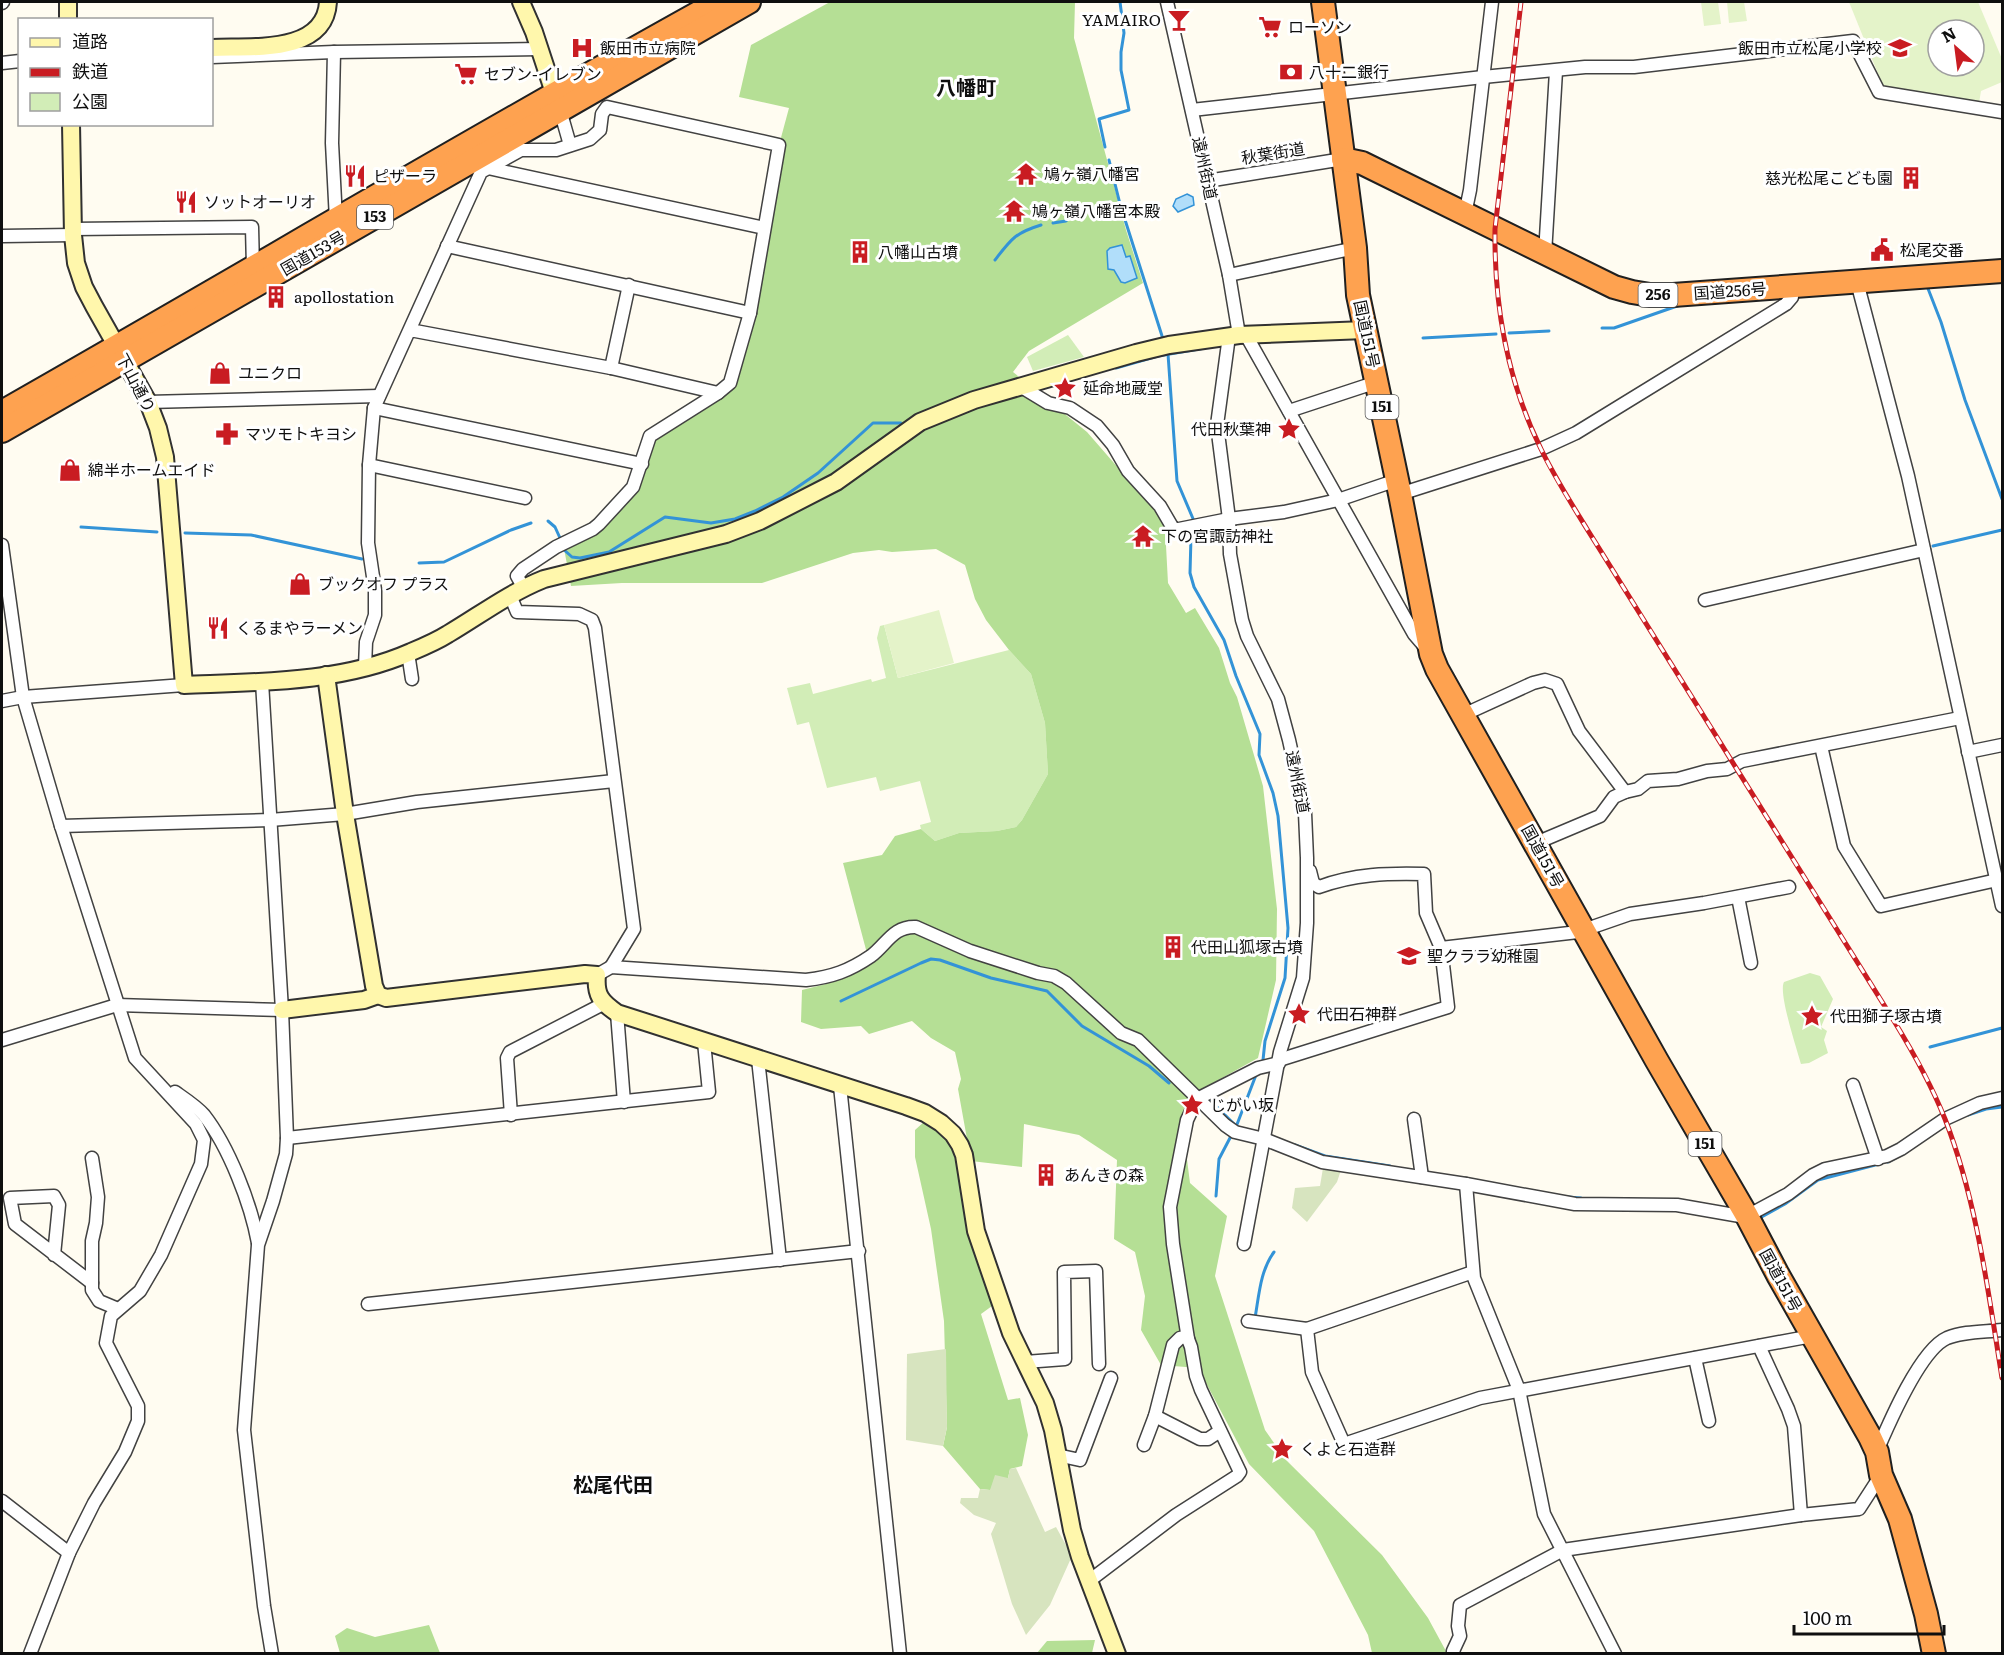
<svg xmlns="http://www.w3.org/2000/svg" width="2004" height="1655" font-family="Literata,'Noto Sans JP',serif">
<rect width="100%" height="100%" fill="#fffcf1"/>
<g fill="#d2edb7">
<path d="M1068,335l16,22 -51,14 -6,-14z"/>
<path d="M884,625l14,53 111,-28 22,24 14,49 3,51 -26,46 -6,7 -19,4 -38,2 -24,8 -14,-12 -1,-4 11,-3 -11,-41 -40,10 -4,-14 -49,11 -18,-66 -12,3 -10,-37 23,-5 3,11 58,-15 1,3 14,-4 -9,-40 3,-12z"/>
<path d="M1810,973l10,3 13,23 -12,28 6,4 -3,9 4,13 -19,10 -8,1c-4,-15 -23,-71 -17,-82z"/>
</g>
<g fill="#b5df95">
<path d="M830,2h245l-1,36 52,192 17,53 -114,68 -16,21 74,60 53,61 18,15 7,19 3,56 18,30 9,-5 24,40 11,35 7,14 26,89 14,123 -1,71 -18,78 -54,30 -20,48 6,47 37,33 -12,60 50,154 21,30 96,95 46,63 19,35h-75l-4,-18 -54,-104 -65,-67 -51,-96 -37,-3 -20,-35 4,-34 -10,-44 -21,-13 3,-79 -38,-25 -55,-11 -2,43 -51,-6 -13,-72 3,-10 -6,-27 -24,-14 -19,-17 -43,13 -8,-8 -40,3 -20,-7 1,-32 24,-6 43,-23 -26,-98 39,-8 13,-19 26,-7 14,12 24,-8 38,-2 19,-4 6,-7 26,-46 -3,-51 -14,-49 -22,-24 -23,-30 -11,-21 -10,-34 -29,-16 -44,3 -13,-2 -26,3 -91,30h-140l-51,3 -8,-43 20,-11 50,-45 17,-51 80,-53 49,-238 10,-37 -50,-11 12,-52z"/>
<path d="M925,1121l29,22 12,69 26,94 -11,8 27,86 12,-2 8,37 -6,31 -12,3 -2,9 -18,12 -10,-1 -37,-43 4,-19 -3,-106 -13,-92 -16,-72v-27z"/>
<path d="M429,1625l11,28h-100l-5,-17 12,-8 28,9z"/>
<path d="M1095,1640l-3,13h-55l10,-12z"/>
</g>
<g fill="#d7e4bf">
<path d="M1323,1168l18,2 -4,12 -30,40 -15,-14 3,-20 25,-2z"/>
<path d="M946,1349l1,78 -4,19 -37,-6 1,-86z"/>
<path d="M1016,1468l29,64 11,-5 16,29 -22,49 -24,30 -14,-31 -21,-70 5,-11 -22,-8 -14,-12 1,-5h17l2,-9 10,1 5,-15 13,3 2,-9z"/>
</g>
<g fill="#e4f3c9" fill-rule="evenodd">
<path d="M1701,2h17l3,22 -17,2z"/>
<path d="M1727,2h17l3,19 -18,2z"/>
<path d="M1849,2h129l24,57v23l-21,9 -2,12 -96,-17zM1938,30h36v36h-36z"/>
<path d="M939,610l15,53 -56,15 -14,-53z"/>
</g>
<g fill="#b1defa" stroke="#3393d7" stroke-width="1.5">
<path d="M1187,194l6,3 1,8 -16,7 -5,-6 3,-7z"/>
<path d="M1122,245l4,12 4,-1 7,22 -12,5 -4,-1 -7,-12 -6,-1 -1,-18 3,-3z"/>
</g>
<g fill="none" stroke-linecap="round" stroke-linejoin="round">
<g stroke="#3393d7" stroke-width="3">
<path d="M1105,147l-6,-28 30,-9 -8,-40v-18l3,-19 -4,-31"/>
<path d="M1109,160l11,44 43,135"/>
<path d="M1053,223l13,-2 9,-8 45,-9"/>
<path d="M995,260c16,-21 20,-27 46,-35"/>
<path d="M1927,286l14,36 24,78 37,99"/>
<path d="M1602,328h12l66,-23"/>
<path d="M1509,333l40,-2"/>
<path d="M1423,338l73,-4"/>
<path d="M1168,354l9,127 17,40"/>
<path d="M1116,368l42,-12 47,-8"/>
<path d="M548,521l7,6 5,11"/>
<path d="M81,527l76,5"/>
<path d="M1193,530l-2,7 -1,36 4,14 30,53 12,36 24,58 -1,21 14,38 5,23 10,112 -3,50 -20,63 -2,19"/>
<path d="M185,533l66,2 111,24"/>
<path d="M1933,546l69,-16"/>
<path d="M562,548l10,9 8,1 29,-6 56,-35 46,6 24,-4 20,-8 28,-14 35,-24 55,-50h28"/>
<path d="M419,563l25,-1 67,-32 20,-7"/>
<path d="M841,1001l80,-38 10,-4 9,1 51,18 56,13 35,35 67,40 20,17"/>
<path d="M1930,1047l72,-19"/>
<path d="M1209,1099l25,25"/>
<path d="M1968,1115l18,-6 16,-2"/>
<path d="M1236,1127l20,-52"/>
<path d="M1295,1145l30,11 65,10"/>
<path d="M1888,1162l13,-7"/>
<path d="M1216,1196l3,-37 12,-23"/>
<path d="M1567,1197l14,1"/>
<path d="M1758,1219l27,-15 33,-24 61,-16"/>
<path d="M1255,1318c4,-22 5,-47 19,-66"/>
</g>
<g stroke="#424242" stroke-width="15">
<g id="street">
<path d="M1167,2l62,273 10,60"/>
<path d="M2,3l1,-1"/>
<path d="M334,52l-2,91 4,77"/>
<path d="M212,57l122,-5 206,-3"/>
<path d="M2,63l18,-2"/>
<path d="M560,110l10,35"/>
<path d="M1192,110l291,-33 102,-10h49l219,-26 26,51 123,20"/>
<path d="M488,168l276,60"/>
<path d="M1207,181l136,-22"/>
<path d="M1465,214l5,-24 22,-188"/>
<path d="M73,229l179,-2 1,41"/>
<path d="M2,236l71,-1"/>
<path d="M447,246l303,67"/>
<path d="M1545,254l11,-183"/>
<path d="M1229,275l126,-27"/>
<path d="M1857,282l51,194 94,430"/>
<path d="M1246,335l168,299 12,14"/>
<path d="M1229,336l-12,89 12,94 1,35 12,66 5,16 31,63 11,41 16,73 2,45v65l-4,55 -23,74 -36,192"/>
<path d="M611,368l18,-83"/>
<path d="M1020,386l28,17 22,5 27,18 16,19 15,26 32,35 14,24 55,-11 55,-7 54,-12 59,-20"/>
<path d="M148,402l231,-6"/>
<path d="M374,408l268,56"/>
<path d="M1289,411l88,-29"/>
<path d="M369,465l156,33"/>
<path d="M1400,494l141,-45 35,-16 210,-129 6,-7v-10"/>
<path d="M2,545l21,152 38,129 74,232 61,66 8,16 -3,24 -40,91 -21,36 -29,25 -5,27 32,63v15l-13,31 -31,51 -25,50 -39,101"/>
<path d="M523,587l-6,-11 6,-7 33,-22 37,-18 6,-5 34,-37 17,-51 68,-43"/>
<path d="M510,595l7,17 62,2 13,6 3,8 39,301 -23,38"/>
<path d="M1705,600l219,-50"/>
<path d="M408,653l4,26"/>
<path d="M365,667l1,-25 9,-27v-25l-7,-47 1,-78 5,-57 107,-236 40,-22h35l34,-11 10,-9 2,-16 5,-7 172,38 -29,168 -20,70 -12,10 -107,-25 -201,-38"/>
<path d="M262,682l20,328 5,128 -1,16 -13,47 -15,44 -14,185 20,176 8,48"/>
<path d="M2,701l21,-4 161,-12"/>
<path d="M1463,715l70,-32 12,-3 12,4 22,47 46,61 -11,5 -14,19 -64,27"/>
<path d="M1821,746l23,100 37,60 116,-26"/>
<path d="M1968,752l34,-7"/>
<path d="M1625,792l13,-3 10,-8 30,-2 29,-8 20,-2 15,-8 218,-43"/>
<path d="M61,826l209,-6 75,-6 72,-12 197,-21"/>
<path d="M1310,871l3,12 6,4c35,-13 69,-14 105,-13l2,39 15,35 137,-16 52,-18 74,-11 85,-16"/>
<path d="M1738,897l13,66"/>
<path d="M597,975l14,-8 195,13c26,-3 43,-9 65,-24 16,-12 22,-30 45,-29l54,24 68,22 16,3 12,7 55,50 17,7 87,85 10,7 29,7 58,23 144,22 109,20 102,1 63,11h7l41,-22 25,-19 12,-6 62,-13 14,-7 44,-30 35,-16 22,-5"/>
<path d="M617,1013l7,89"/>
<path d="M2,1040l115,-35 165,5"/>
<path d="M758,1059l22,201"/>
<path d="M1279,1060l169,-53 -7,-59"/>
<path d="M1853,1085l25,74"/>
<path d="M840,1086l60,568"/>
<path d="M175,1092c10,7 21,14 29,23 25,32 47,89 54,128"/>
<path d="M511,1115l-4,-57 3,-6 93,-48"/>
<path d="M1414,1119l8,58"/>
<path d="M287,1138l422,-46 -5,-50"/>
<path d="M92,1158l6,39 -2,26 -4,18v49l7,11 19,8"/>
<path d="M1466,1184l8,94 45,112 25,124 71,140"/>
<path d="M54,1255l5,-50 -5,-9 -44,2 5,26 77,59"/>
<path d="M1473,1272l-166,57 5,43 32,72 136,-46 332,-62"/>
<path d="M368,1304l491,-53"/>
<path d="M1248,1321l59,8"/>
<path d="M1188,1339l-15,-95 -3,-37 17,-87 10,-21 61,-31 21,-5"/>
<path d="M1759,1346l29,63 6,17 7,89"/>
<path d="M1695,1358l14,63"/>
<path d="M1025,1362l40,-3 -1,-87 32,-1 3,93"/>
<path d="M1155,1416l45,23h8l12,-8"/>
<path d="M1877,1451c12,-28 43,-101 70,-113 17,-7 38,-6 55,-8"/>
<path d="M1057,1455l23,5 31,-82"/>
<path d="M2,1501l67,52"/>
<path d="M1089,1581l87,-66 61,-39 3,-4 -39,-82 -5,-14 -5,-29 -3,-8 -3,-2 -5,1 -7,7 -18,71 -11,29"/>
<path d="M1454,1654l-1,-3 7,-15 -2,-10 2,-21 103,-55 238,-35 58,-6 22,-34"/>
</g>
</g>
<g stroke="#313131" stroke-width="20">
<g id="secondary">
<path d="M68,2v18"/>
<path d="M521,2l13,30 23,70"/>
<path d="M212,48c37,-2 113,7 116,-46"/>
<path d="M71,124l2,111 3,28 8,24 10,19 54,96 10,26 7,29 19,228c75,-3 157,-2 227,-33 12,-5 26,-11 37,-18 32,-19 61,-41 96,-55l182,-45 34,-13 76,-39 84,-60 54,-22 162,-47 33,-8 70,-10 126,-5"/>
<path d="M326,675l19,139 29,172 4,9 8,3 199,-24 12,1c-2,20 4,27 20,38l289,93 19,7 16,10 12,11 7,11 4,10 12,76 35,102 34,70 8,27 19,100 8,27 37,97"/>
<path d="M282,1010l82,-10 14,-5"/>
</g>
</g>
<g stroke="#202020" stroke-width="26">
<g id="highway">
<path d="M1323,2l32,246 3,47 42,199 31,160 6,15 220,392 90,155 31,59 92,162 7,15 4,23 19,44 26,95 8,40"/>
<path d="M1343,159l19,4 252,124 18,5 18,3h23l329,-24"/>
<path d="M2,412c239,-136 475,-277 716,-410"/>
<path d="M2,431l747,-429"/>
</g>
</g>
<use href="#street" stroke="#fff" stroke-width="12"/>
<use href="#secondary" stroke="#fff7ac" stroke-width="16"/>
<use href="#highway" stroke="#fea250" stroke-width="22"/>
<g stroke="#c91c22" stroke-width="5">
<path id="rail" d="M1521,2l-26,227c-1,76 12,151 46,220 13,27 30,54 46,80l307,492c19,31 37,63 51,98 32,82 43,172 57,259"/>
</g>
<use href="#rail" stroke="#fff" stroke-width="3" stroke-dasharray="9" stroke-linecap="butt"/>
</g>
<defs>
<g id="bar-bare" transform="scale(1.8)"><path d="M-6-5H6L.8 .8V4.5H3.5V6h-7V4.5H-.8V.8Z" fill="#c91c22" stroke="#fff" stroke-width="2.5" paint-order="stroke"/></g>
<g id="supermarket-bare" transform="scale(1.8)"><path d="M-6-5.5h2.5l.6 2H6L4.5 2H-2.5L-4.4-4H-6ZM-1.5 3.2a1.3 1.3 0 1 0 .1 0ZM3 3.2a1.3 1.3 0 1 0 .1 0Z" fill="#c91c22" stroke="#fff" stroke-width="2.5" paint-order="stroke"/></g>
<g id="hospital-bare" transform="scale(1.8)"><path d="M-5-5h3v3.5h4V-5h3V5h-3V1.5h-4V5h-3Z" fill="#c91c22" stroke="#fff" stroke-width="2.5" paint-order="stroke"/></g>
<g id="school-bare" transform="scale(1.8)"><path d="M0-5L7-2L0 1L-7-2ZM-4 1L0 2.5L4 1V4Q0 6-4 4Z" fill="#c91c22" stroke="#fff" stroke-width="2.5" paint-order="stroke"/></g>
<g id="bank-bare" transform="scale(1.8)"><path d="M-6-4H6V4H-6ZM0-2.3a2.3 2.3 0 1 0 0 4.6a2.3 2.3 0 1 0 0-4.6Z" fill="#c91c22" stroke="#fff" stroke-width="2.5" paint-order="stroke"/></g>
<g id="temple-bare" transform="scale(1.8)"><path d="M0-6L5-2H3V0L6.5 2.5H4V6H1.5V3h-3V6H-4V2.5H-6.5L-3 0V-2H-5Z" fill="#c91c22" stroke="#fff" stroke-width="2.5" paint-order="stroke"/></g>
<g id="restaurant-bare" transform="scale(1.8)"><path d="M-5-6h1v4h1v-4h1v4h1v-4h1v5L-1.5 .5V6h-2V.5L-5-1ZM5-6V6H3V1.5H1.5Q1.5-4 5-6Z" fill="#c91c22" stroke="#fff" stroke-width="2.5" paint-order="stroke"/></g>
<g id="building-bare" transform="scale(1.8)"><path d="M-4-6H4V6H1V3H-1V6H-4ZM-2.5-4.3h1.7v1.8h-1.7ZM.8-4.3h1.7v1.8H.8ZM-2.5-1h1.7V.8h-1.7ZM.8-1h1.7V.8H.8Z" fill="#c91c22" stroke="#fff" stroke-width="2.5" paint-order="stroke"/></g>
<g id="civic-bare" transform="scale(1.8)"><path d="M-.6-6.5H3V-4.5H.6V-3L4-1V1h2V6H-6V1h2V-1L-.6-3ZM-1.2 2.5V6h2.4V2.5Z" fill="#c91c22" stroke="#fff" stroke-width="2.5" paint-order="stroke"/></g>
<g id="shop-bare" transform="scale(1.8)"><path d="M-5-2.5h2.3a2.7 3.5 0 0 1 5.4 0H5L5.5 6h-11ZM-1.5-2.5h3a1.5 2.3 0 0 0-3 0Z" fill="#c91c22" stroke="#fff" stroke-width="2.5" paint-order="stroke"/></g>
<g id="sight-bare" transform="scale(1.8)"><path d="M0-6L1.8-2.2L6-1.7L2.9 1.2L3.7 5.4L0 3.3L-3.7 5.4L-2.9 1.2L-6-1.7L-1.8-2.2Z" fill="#c91c22" stroke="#fff" stroke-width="2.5" paint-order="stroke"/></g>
<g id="pharmacy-bare" transform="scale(1.8)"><path d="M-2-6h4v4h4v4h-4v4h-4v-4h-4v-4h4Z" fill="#c91c22" stroke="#fff" stroke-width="2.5" paint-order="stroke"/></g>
</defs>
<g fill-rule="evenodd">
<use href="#bar-bare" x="1179" y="20"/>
<use href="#supermarket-bare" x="1270" y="27"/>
<use href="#hospital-bare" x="582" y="48"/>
<use href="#school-bare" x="1900" y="48"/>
<use href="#bank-bare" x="1291" y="72"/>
<use href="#supermarket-bare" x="466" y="74"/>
<use href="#temple-bare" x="1026" y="174"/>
<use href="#restaurant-bare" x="355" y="176"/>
<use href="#building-bare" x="1911" y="178"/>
<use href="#restaurant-bare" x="186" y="202"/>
<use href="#temple-bare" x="1014" y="211"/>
<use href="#civic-bare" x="1882" y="250"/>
<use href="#building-bare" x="860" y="252"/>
<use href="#building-bare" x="276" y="297"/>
<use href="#shop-bare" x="220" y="373"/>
<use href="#sight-bare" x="1065" y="388"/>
<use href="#sight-bare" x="1289" y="429"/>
<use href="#pharmacy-bare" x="227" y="434"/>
<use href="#shop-bare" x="70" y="470"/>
<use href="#temple-bare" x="1143" y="536"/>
<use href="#shop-bare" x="300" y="584"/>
<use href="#restaurant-bare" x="218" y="628"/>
<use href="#building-bare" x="1173" y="947"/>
<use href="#school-bare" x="1409" y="956"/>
<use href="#sight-bare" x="1299" y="1014"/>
<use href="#sight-bare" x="1812" y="1016"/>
<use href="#sight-bare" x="1192" y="1105"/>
<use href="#building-bare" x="1046" y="1175"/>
<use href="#sight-bare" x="1282" y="1449"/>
</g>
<g text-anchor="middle" stroke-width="6" stroke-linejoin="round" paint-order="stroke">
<g fill="#fff" stroke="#575757" stroke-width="1.5">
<rect x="357" y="205" width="36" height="24" rx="4.5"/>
<rect x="1638.5" y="283" width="39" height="24" rx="4.5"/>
<rect x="1365.5" y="395" width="33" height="24" rx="4.5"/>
<rect x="1688.5" y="1132" width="33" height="24" rx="4.5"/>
</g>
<g font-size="15" font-weight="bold" fill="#0f0f0f">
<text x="375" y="222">153</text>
<text x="1658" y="300">256</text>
<text x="1382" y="412">151</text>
<text x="1705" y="1149">151</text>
</g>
<g font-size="16" fill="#0f0f0f" stroke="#fff" text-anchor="start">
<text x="1161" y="26" text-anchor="end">YAMAIRO</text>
<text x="1288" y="33">ローソン</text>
<text x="600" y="54">飯田市立病院</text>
<text x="1882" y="54" text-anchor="end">飯田市立松尾小学校</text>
<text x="1309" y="78">八十二銀行</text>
<text x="484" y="80">セブン-イレブン</text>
<text x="1044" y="180">鳩ヶ嶺八幡宮</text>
<text x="373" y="182">ピザーラ</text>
<text x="1893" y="184" text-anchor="end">慈光松尾こども園</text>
<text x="204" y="208">ソットオーリオ</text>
<text x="1032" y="217">鳩ヶ嶺八幡宮本殿</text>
<text x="1900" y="256">松尾交番</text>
<text x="878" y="258">八幡山古墳</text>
<text x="294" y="303">apollostation</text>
<text x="238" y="379">ユニクロ</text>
<text x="1083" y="394">延命地蔵堂</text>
<text x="1271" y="435" text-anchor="end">代田秋葉神</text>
<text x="245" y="440">マツモトキヨシ</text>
<text x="88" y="476">綿半ホームエイド</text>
<text x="1161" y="542">下の宮諏訪神社</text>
<text x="318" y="590">ブックオフ プラス</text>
<text x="236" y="634">くるまやラーメン</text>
<text x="1191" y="953">代田山狐塚古墳</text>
<text x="1427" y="962">聖クララ幼稚園</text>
<text x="1317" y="1020">代田石神群</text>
<text x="1830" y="1022">代田獅子塚古墳</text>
<text x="1210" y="1111">じがい坂</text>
<text x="1064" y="1181">あんきの森</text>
<text x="1300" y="1455">くよと石造群</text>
</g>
<g font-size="16" fill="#0f0f0f" stroke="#fff">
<text transform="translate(1273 153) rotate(-9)" y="6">秋葉街道</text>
<text transform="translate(1205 168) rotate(78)" y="6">遠州街道</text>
<text transform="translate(313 253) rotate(-30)" y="6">国道153号</text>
<text transform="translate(1730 291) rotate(-4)" y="6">国道256号</text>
<text transform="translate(1367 334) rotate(78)" y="6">国道151号</text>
<text transform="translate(136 383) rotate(62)" y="6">下山通り</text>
<text transform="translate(1298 782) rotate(79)" y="6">遠州街道</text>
<text transform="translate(1543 856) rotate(61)" y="6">国道151号</text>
<text transform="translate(1781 1280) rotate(61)" y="6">国道151号</text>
</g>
<g font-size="20" font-weight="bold" fill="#0f0f0f" stroke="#fff">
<text x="966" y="95">八幡町</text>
<text x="613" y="1492">松尾代田</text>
</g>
</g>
<rect width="2004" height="1655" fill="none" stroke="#0f0f0f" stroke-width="6"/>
<rect x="18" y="18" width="195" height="108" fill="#ffffff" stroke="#9f9f9f" stroke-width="1.5"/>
<rect x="30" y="38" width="30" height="9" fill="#fff7ac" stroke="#9f9f9f" stroke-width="1.5"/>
<text x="72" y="48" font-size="18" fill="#0f0f0f">道路</text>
<rect x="30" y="68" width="30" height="9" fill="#c91c22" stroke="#9f9f9f" stroke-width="1.5"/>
<text x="72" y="78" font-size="18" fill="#0f0f0f">鉄道</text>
<rect x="30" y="93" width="30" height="18" fill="#d2edb7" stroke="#9f9f9f" stroke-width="1.5"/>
<text x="72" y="108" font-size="18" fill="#0f0f0f">公園</text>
<g transform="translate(1956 48) rotate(332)"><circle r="28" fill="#ffffff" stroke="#9f9f9f" stroke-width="1.5"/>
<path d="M0-4.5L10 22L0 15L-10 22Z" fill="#c91c22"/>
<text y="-9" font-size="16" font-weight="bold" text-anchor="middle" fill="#0f0f0f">N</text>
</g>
<path d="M1794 1625v9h150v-9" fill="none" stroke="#0f0f0f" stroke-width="3"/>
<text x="1803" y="1625" font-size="18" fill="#0f0f0f" stroke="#ffffff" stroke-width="4.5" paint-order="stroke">100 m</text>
</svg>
